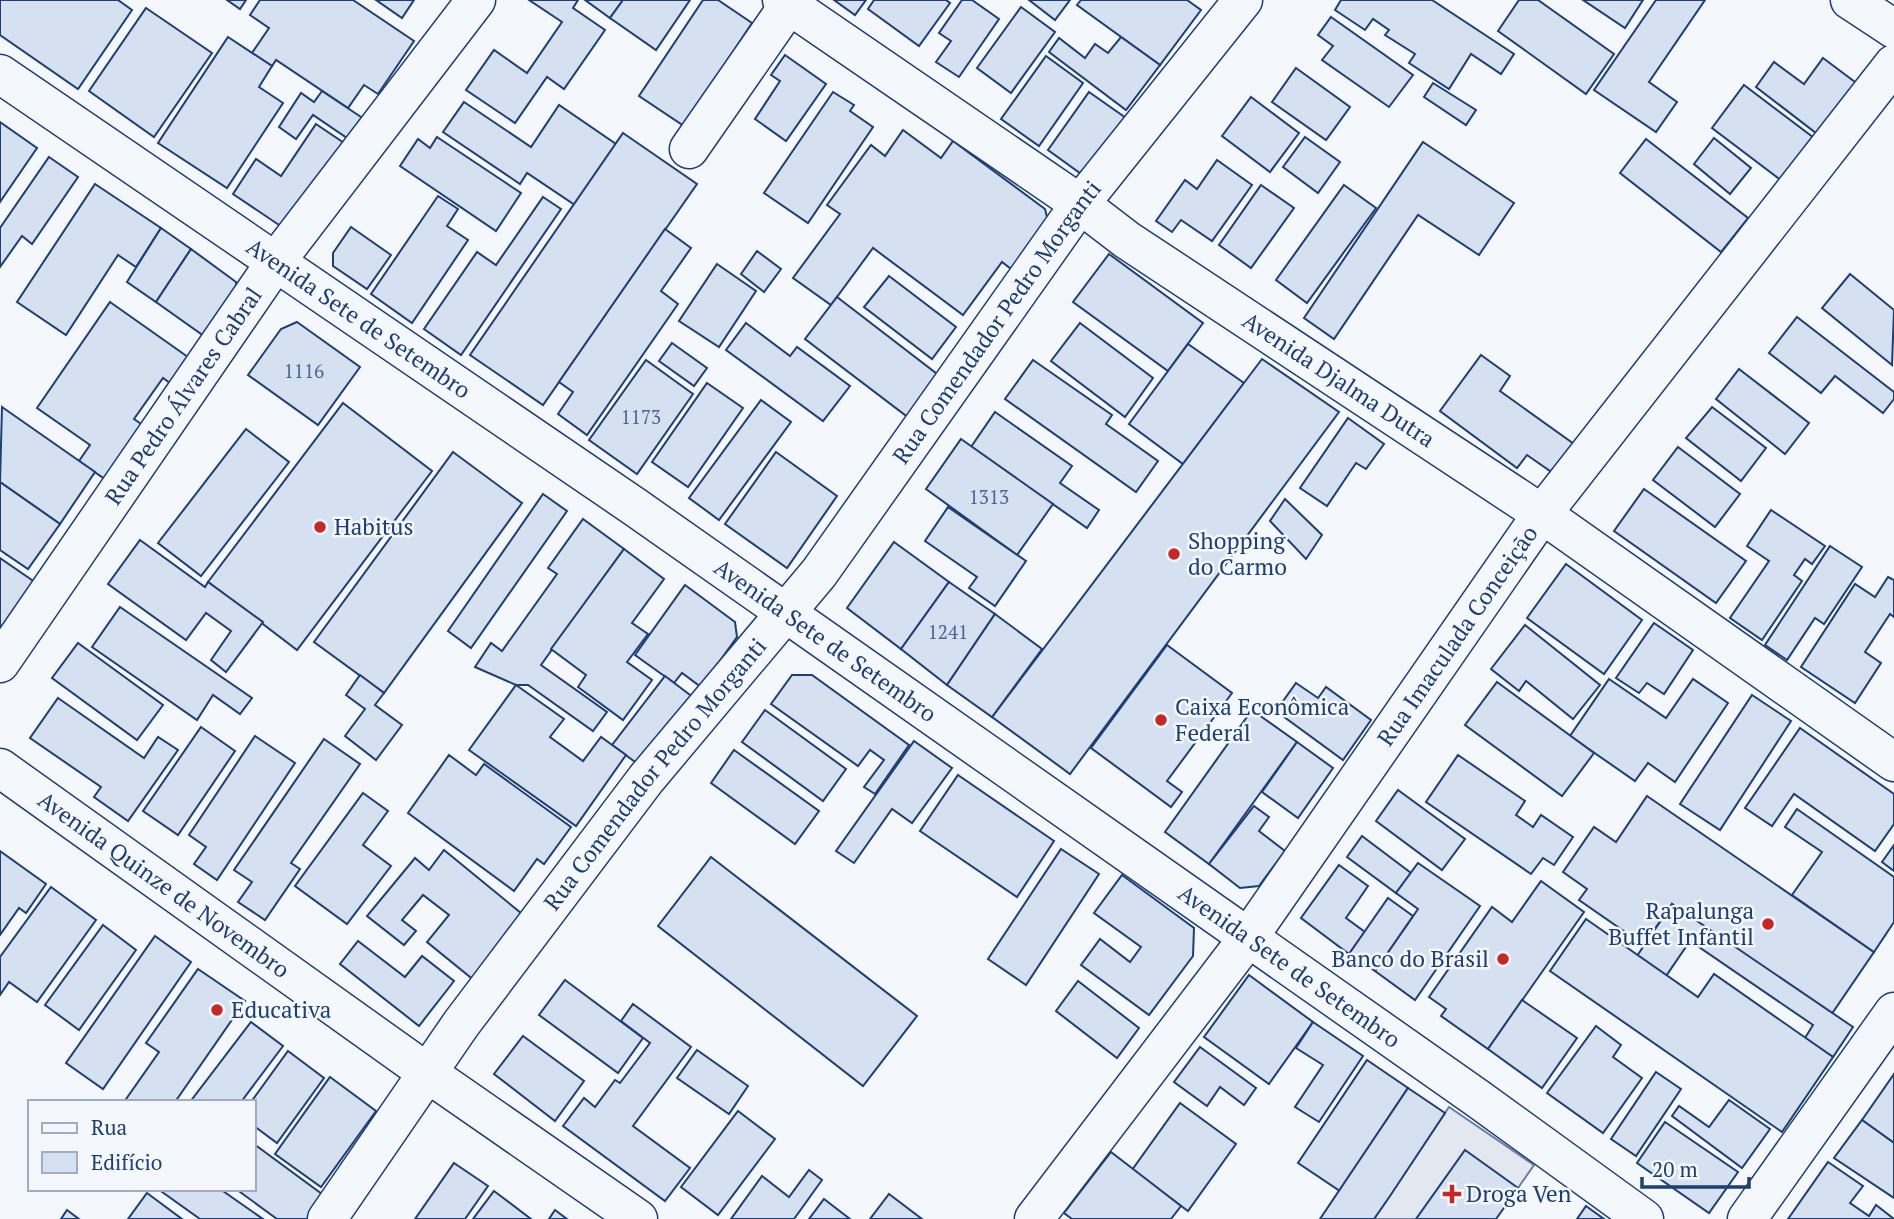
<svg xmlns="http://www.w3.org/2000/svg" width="1894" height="1219" font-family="'PT Serif',serif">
<rect width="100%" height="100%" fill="#f4f7fb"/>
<path fill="#e3e8f0" stroke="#687fa3" stroke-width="2" d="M1449,1107l85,58 -16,23 -102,31h-42z"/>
<g fill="#d5e0f0" stroke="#1d3f73" stroke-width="2">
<path d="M0,0h118l14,10 -54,79 -78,-54z"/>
<path d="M227,0h19l-6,9z"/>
<path d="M260,0h93l61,41 -36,53 -14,-9 -16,23 -72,-48 -4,6 -20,-13 17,-25 -19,-13z"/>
<path d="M376,0h38l-12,18z"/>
<path d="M529,0h49l-5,8 32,22 -41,59 -17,-12 -32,46 -49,-33 28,-40 33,23 35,-51z"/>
<path d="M585,0h38l-13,18z"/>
<path d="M623,0h67l-34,50 -46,-32z"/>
<path d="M703,0h15l34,23 -68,103 -45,-30z"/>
<path d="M834,0h32l-11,15z"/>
<path d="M874,0h72l4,3 -31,43 -51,-37z"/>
<path d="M962,0h10l27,19 -40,58 -23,-15 15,-21 -12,-8z"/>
<path d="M1029,0h41l-15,20z"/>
<path d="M1081,0h106l14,10 -41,55 -83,-60z"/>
<path d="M1341,0h91l82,54 -13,20 -30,-20 -22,35 -40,-26 6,-9 -30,-19 4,-5 -16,-11 -8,11 -30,-20z"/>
<path d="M1519,0h19l76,54 -28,40 -88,-63z"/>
<path d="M1583,0h60l-18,28z"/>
<path d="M1656,0h49l-56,82 28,20 -21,30 -62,-42z"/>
<path d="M1021,7l34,25 -44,61 -34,-25z"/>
<path d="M146,8l66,45 -58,84 -65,-46z"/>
<path d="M1331,17l82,58 -24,32 -67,-47 11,-14 -15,-11z"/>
<path d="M228,37l44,29 -13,21 24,16 -56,85 -69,-45z"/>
<path d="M1121,37l39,28 -34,45 -77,-58 10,-14 26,20 10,-14 13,9z"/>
<path d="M785,55l41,29 -40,57 -31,-22 25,-38 -9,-6z"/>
<path d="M1046,56l37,27 -44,63 -38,-27z"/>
<path d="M1823,58l44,33 -38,52 -73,-56 18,-25 30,22z"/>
<path d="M1296,68l54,39 -24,33 -54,-38z"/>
<path d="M1433,83l43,27 -10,15 -42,-28z"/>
<path d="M1744,85l82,62 -32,43 -82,-62z"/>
<path d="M322,91l42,28 -14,21 -37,-25 -17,24 -17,-12 22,-34 13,9z"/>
<path d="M833,92l21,13 -4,6 23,16 -65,96 -44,-30z"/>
<path d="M1089,92l37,26 -42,58 -36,-26z"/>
<path d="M1251,97l48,36 -29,39 -48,-36z"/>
<path d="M464,102l67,45 28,-42 57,39 -41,61 -48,-32 -7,11 -77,-52z"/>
<path d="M0,122l37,26 -37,54z"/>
<path d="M316,124l31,21 -65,82 -49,-33 23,-35 25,17z"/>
<path d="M903,130l38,28 12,-17 92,68 4,16 -34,47 -13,-10 -39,53 -90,-67 -42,57 -38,-27 47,-64 -13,-9 44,-60 14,11z"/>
<path d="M623,133l74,51 -154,221 -73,-50z"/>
<path d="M437,137l84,56 -25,38 -96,-65 18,-27 12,9z"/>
<path d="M1305,137l35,25 -22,31 -35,-26z"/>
<path d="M1714,138l37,30 -21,26 -36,-30z"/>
<path d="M1646,139l102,79 -27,34 -101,-79z"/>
<path d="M1423,142l91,61 -35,52 -61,-40 -84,124 -30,-21z"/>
<path d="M49,157l29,20 -46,67 -10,-8 -22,31v-39z"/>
<path d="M1217,160l35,25 -40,56 -31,-21 -9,12 -16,-11 29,-41 12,9z"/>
<path d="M95,184l66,44 -25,39 -18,-12 -52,80 -49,-33z"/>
<path d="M1261,185l33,23 -43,60 -32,-23z"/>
<path d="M1344,185l32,23 -69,95 -31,-23z"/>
<path d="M438,196l20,13 -11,17 21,14 -56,83 -41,-29z"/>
<path d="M543,197l18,12 -100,146 -37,-26 53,-77 19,13z"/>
<path d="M351,227l40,28 -24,34 -34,-23v-13z"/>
<path d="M161,228l30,21 -35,53 -29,-20z"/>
<path d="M665,229l26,19 -30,43 17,13 -91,131 -29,-21 15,-22 -14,-10z"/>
<path d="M191,249l45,33 2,20 -27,39 -55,-39z"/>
<path d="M757,251l24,18 -17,23 -23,-18z"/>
<path d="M1109,254l94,69 -35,48 -95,-69z"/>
<path d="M717,264l39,27 -37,56 -40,-26z"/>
<path d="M1850,274l44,36 -2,55 -70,-57z"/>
<path d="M889,276l67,51 -24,32 -68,-52z"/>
<path d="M837,297l104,80 -32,41 -104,-79z"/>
<path d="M110,302l85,60 -17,27 -15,-11 -29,41 13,9 -38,54 -30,-21 11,-16 -53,-37z"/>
<path d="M1797,317l97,75v7l-11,14 -48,-37 -14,17 -52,-40z"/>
<path d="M297,322l63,45 -42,58 -70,-50 33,-46z"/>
<path d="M746,323l44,33 7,-9 53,39 -27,35 -97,-71z"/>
<path d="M1080,323l73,55 -28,39 -74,-56z"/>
<path d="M672,343l35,25 -13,18 -35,-25z"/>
<path d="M1188,344l56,39 -61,81 -54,-40z"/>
<path d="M1481,355l29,21 -10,15 74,53 -21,29 -26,-18 -10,13 -77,-57z"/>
<path d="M1262,359l77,53 -269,362 -78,-57z"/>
<path d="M646,360l47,34 -56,80 -48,-34z"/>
<path d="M1033,360l79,55 -6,9 52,37 -22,31 -131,-93z"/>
<path d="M1739,369l70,54 -24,31 -69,-55z"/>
<path d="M707,383l36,25 -55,79 -36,-25z"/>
<path d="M761,400l30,22 -72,98 -30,-22z"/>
<path d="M343,403l89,68 -135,179 -89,-68z"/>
<path d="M2,407l93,65 -35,52 -60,-42z"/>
<path d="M1712,407l54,41 -25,33 -55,-43z"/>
<path d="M995,412l77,54 -12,17 39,27 -12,18 -116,-81z"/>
<path d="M1348,418l36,26 -18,25 -10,-6 -29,43 -27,-18z"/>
<path d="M246,429l43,33 -88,114 -43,-33z"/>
<path d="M961,439l92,65 -36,51 -91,-66z"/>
<path d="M1678,447l62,47 -25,33 -62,-47z"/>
<path d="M453,452l69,51 -138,190 -70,-51z"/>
<path d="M776,452l61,44 -50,72 -62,-44z"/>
<path d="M0,482l60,42 -32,45 -28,-19z"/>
<path d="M1644,489l102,72 -30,42 -102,-72z"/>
<path d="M543,494l24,17 -96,137 -23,-17z"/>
<path d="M1285,499l37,36 -16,24 -36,-38z"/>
<path d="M948,507l78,54 -31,45 -26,-18 8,-11 -52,-36z"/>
<path d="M1771,510l54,36 -13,18 -7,-5 -11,16 8,6 -40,59 -32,-22 39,-57 -22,-15z"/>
<path d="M583,519l41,30 -83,116 66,47 -14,19 -65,-46h-12l-41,-18 16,-24 11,8 55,-77 -9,-6z"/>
<path d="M140,540l65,47 3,-5 55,40 -37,50 -15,-12 20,-29 -25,-18 -20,27 -78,-56z"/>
<path d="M894,542l55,40 -48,67 -54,-41z"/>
<path d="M1830,546l32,21 -38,57 -9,-6 -28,42 -22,-15z"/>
<path d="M624,549l40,30 -32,44 16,11 -21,28 25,18 -29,40 -45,-33 8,-12 -35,-26z"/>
<path d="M0,558l42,29 -42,61z"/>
<path d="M1566,564l76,56 -38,54 -77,-56z"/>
<path d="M1888,577l6,3v37l-4,-3 -25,38 16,11 -26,40 -54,-36 54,-83 20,13z"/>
<path d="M949,582l46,32 -48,71 -46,-36z"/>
<path d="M685,585l50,37 2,15 -36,50 -19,-14 -8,10 -39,-28z"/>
<path d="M120,607l132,91 -12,16 -27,-19 -16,25 -105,-73z"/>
<path d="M995,614l47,35 -50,68 -45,-32z"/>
<path d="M1654,623l39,27 -29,44 -17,-11 -8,10 -23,-15z"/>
<path d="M1525,625l75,60 -27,34 -47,-38 -7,10 -28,-22z"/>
<path d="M78,643l85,62 -26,35 -85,-62z"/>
<path d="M1167,645l65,48 -65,88 15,11 -11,15 -80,-59z"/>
<path d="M360,675l24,18 -9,12 27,20 -26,35 -31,-24 20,-27 -19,-14z"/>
<path d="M792,675h20l97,70 -34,49 -11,-7 20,-27 -14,-10 -12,16 -87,-62z"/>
<path d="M665,676l29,22 -52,69 -30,-22z"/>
<path d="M1609,679l57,39 27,-39 35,24 -53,79 -27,-19 -13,18 -65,-45z"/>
<path d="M1497,682l97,71 -32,43 -97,-71z"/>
<path d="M1296,683l22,15 8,-11 45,33 -28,40 -67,-49z"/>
<path d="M516,685l48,34 -14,18 33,24 18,-24 25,18 -50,71 -107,-76z"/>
<path d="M1752,695l39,26 -71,109 -40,-26z"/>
<path d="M58,698l86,60 14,-21 20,13 -50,71 -34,-24 7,-10 -71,-49z"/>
<path d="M765,710l81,59 -23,32 -81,-59z"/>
<path d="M1252,710l45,32 -88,122 -44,-32z"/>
<path d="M201,727l34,24 -57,84 -35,-24z"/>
<path d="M1800,728l94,66v30l-19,27 -81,-57 -22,32 -27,-18z"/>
<path d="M255,736l40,27 -78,117 -23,-16 12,-17 -17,-12z"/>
<path d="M324,739l36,25 -69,99 9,6 -35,51 -27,-18 14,-20 -18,-12z"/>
<path d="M914,741l38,27 -40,55 -20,-14 -38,54 -18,-12z"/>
<path d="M1297,742l36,26 -35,50 -36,-26z"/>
<path d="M734,750l85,61 -24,33 -84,-61z"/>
<path d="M449,755l27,20 8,-11 87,63 -27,37 -7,-5 -23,32 -106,-78z"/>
<path d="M1458,755l67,46 -9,14 17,12 8,-12 32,22 -19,28 -11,-7 -12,16 -105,-72z"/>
<path d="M958,775l96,66 -37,56 -97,-66z"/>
<path d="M1398,790l67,49 -23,31 -66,-49z"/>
<path d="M363,793l25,18 -25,34 28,21 -44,58 -52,-38z"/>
<path d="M1647,796l227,156 -43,63 -159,-111 -28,41 -65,-45 8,-11 -24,-17 31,-45 22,15z"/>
<path d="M1254,806l15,11 -10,14 26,20 -26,35 -19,2 -31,-24z"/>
<path d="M1797,809l97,68v45l-20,30 -82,-57 30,-43 -37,-25z"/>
<path d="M1362,836l49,37 -15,20 -49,-36z"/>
<path d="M1894,845v26l-12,-9z"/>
<path d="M1061,849l38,25 -73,111 -38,-26z"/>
<path d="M444,850l83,68 -52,63 -48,-39 22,-27 -26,-20 -21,25 14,11 -12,14 -37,-29 48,-58 14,12z"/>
<path d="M0,851l46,33 -20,29 -7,-5 -19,27z"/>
<path d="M711,857l206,159 -54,70 -205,-160z"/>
<path d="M1418,863l62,43 -65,94 -40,-29 43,-62 -22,-16z"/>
<path d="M1339,865l29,21 -22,32 19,14 -16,22 -48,-36z"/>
<path d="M1122,875l72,53 -1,28 -44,59 -68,-50 19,-26 30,23 11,-15 -47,-34z"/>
<path d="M1541,881l43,31 -96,137 -47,-33 5,-7 -17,-12 63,-90 20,15z"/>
<path d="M51,887l45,33 -59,82 -28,-20 -9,13v-38z"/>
<path d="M1388,898l25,18 -38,55 -26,-17z"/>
<path d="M1672,904l181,123 -20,30 -28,-19 8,-13 -123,-84 -24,35 -29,-20z"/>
<path d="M1586,919l112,78 16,-23 119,83 -51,75 -232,-161z"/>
<path d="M103,925l33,25 -57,80 -34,-25z"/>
<path d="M155,936l36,26 -88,127 -37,-26z"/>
<path d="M358,941l47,36 17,-21 32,25 -35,45 -79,-62z"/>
<path d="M198,969l47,32 -70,101h-51l35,-50 -13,-9z"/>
<path d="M1249,975l64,47 -44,62 -65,-47z"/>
<path d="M565,980l78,58 -25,35 -79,-58z"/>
<path d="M1078,981l61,47 -22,30 -61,-47z"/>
<path d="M1522,1000l55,38 -35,50 -54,-39z"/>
<path d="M633,1004l58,43 -58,79 57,42 -25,33 -102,-75 21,-28 11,9 20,-27 5,3 30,-40 -29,-22z"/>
<path d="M251,1022l32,24 -42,56h-51z"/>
<path d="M1313,1022l50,34 -44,66 -24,-15 28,-42 -27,-17z"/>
<path d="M1596,1026l25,19 -8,12 29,21 -39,55 -56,-40z"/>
<path d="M523,1036l61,45 -29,40 -61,-47z"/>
<path d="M1200,1047l56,41 -12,17 -24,-18 -13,19 -33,-24z"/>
<path d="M697,1050l51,36 -19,28 -52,-36z"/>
<path d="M288,1051l36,27 -47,65 -23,-17 -3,-24z"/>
<path d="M1367,1060l41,28 -68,103 -42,-28z"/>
<path d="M1656,1072l25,17 -45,67 -25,-17z"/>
<path d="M1894,1074v69l-32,-23z"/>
<path d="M330,1077l46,34 -55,76 -46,-33z"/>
<path d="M1408,1088l37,25 -55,83 -16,23h-54z"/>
<path d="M1729,1100l41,29 -28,39 -70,-52 7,-10 30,21z"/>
<path d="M1180,1103l56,41 -48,67 -56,-41z"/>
<path d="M738,1111l37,28 -57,76 -37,-28z"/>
<path d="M1862,1120l32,23v55l-60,-40z"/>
<path d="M1665,1122l73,50 -29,41 -72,-50z"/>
<path d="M254,1144l72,53 -16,22h-33l-41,-30h18z"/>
<path d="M1465,1150l53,38 -22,31h-80z"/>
<path d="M1111,1152l70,54 -10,13h-99l-8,-6z"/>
<path d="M1828,1162l35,24 -13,17 19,13 7,-11 18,14h-106z"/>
<path d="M454,1163l34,23 -23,33h-50z"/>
<path d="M809,1170l13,10 -28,39h-63l31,-43 27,21z"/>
<path d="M158,1189h62l43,30h-63z"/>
<path d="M494,1191l37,28h-58z"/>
<path d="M147,1193l35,26h-54z"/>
<path d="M889,1194l33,25h-52z"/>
<path d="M824,1199l26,20h-41z"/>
<path d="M1586,1206l18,13h-27z"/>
<path d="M67,1210l12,9h-18z"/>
<path d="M555,1210l12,9h-18z"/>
</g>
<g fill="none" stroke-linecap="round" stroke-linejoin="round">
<g stroke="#1d3f73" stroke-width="41">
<g id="minor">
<path id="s1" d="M782,0l298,204 47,36 415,274 352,248"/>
<path d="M1850,0l44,29"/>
<path id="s2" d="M0,74l635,433 842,591 167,121"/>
<path d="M689,149l100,-144"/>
<path id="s3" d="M0,663l277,-403 199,-260"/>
<path id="s4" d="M0,768l429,306 209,145"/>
<path id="s5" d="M327,1219l134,-195 185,-245 173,-206 261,-369 163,-204"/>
<path id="s6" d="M1034,1219l214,-281 294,-424 352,-450"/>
<path d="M1747,1219l147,-207"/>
</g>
</g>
<use href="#minor" stroke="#f4f7fb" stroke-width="38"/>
</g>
<g fill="#c62828" stroke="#f4f7fb" stroke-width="2.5">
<circle cx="320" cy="527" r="7"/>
<circle cx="1174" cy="554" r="7"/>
<circle cx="1161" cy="720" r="7"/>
<circle cx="1768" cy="924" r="7"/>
<circle cx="1503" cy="959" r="7"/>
<circle cx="217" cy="1010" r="7"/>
<path d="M1448.5 1183.5h7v7h7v7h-7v7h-7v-7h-7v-7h7z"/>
</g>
<g text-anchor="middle" stroke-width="5" stroke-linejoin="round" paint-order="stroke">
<g font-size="19" fill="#4b6792">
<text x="304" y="378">1116</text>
<text x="641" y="424">1173</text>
<text x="989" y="504">1313</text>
<text x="948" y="639">1241</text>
</g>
<g font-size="23" fill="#1d3f73" stroke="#f4f7fb">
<text dy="8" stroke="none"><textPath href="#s2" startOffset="434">Avenida Sete de Setembro</textPath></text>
<text dy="8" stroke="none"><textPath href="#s5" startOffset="1120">Rua Comendador Pedro Morganti</textPath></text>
<text dy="8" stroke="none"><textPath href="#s1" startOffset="674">Avenida Djalma Dutra</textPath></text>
<text dy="8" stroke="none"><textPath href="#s3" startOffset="324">Rua Pedro Álvares Cabral</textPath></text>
<text dy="8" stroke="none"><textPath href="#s6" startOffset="721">Rua Imaculada Conceição</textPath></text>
<text dy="8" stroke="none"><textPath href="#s2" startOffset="1001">Avenida Sete de Setembro</textPath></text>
<text dy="8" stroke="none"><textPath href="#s5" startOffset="553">Rua Comendador Pedro Morganti</textPath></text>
<text dy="8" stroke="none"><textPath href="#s4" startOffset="201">Avenida Quinze de Novembro</textPath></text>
<text dy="8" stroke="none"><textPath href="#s2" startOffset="1568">Avenida Sete de Setembro</textPath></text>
</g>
<g font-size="23" fill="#1d3f73" stroke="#f4f7fb" text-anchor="start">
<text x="334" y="535">Habitus</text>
<text x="1188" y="549">Shopping<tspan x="1188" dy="26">do Carmo</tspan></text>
<text x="1175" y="715">Caixa Econômica<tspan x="1175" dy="26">Federal</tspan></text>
<text x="1754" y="919" text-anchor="end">Rapalunga<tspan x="1754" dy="26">Buffet Infantil</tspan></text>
<text x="1489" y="967" text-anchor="end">Banco do Brasil</text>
<text x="231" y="1018">Educativa</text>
<text x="1466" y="1202">Droga Ven</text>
</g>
</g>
<rect x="28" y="1100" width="228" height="91" fill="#f4f7fb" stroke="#9eadc5" stroke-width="2"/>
<rect x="42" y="1123" width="35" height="10" fill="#f4f7fb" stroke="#9eadc5" stroke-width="2"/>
<text x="91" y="1135" font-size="21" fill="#1d3f73">Rua</text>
<rect x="42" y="1152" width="35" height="21" fill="#d5e0f0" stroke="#9eadc5" stroke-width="2"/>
<text x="91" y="1170" font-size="21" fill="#1d3f73">Edifício</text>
<path d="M1642 1177v10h107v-10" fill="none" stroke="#1d3f73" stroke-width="3.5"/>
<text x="1652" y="1177" font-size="21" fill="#1d3f73" stroke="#f4f7fb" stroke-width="5" paint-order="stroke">20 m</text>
</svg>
